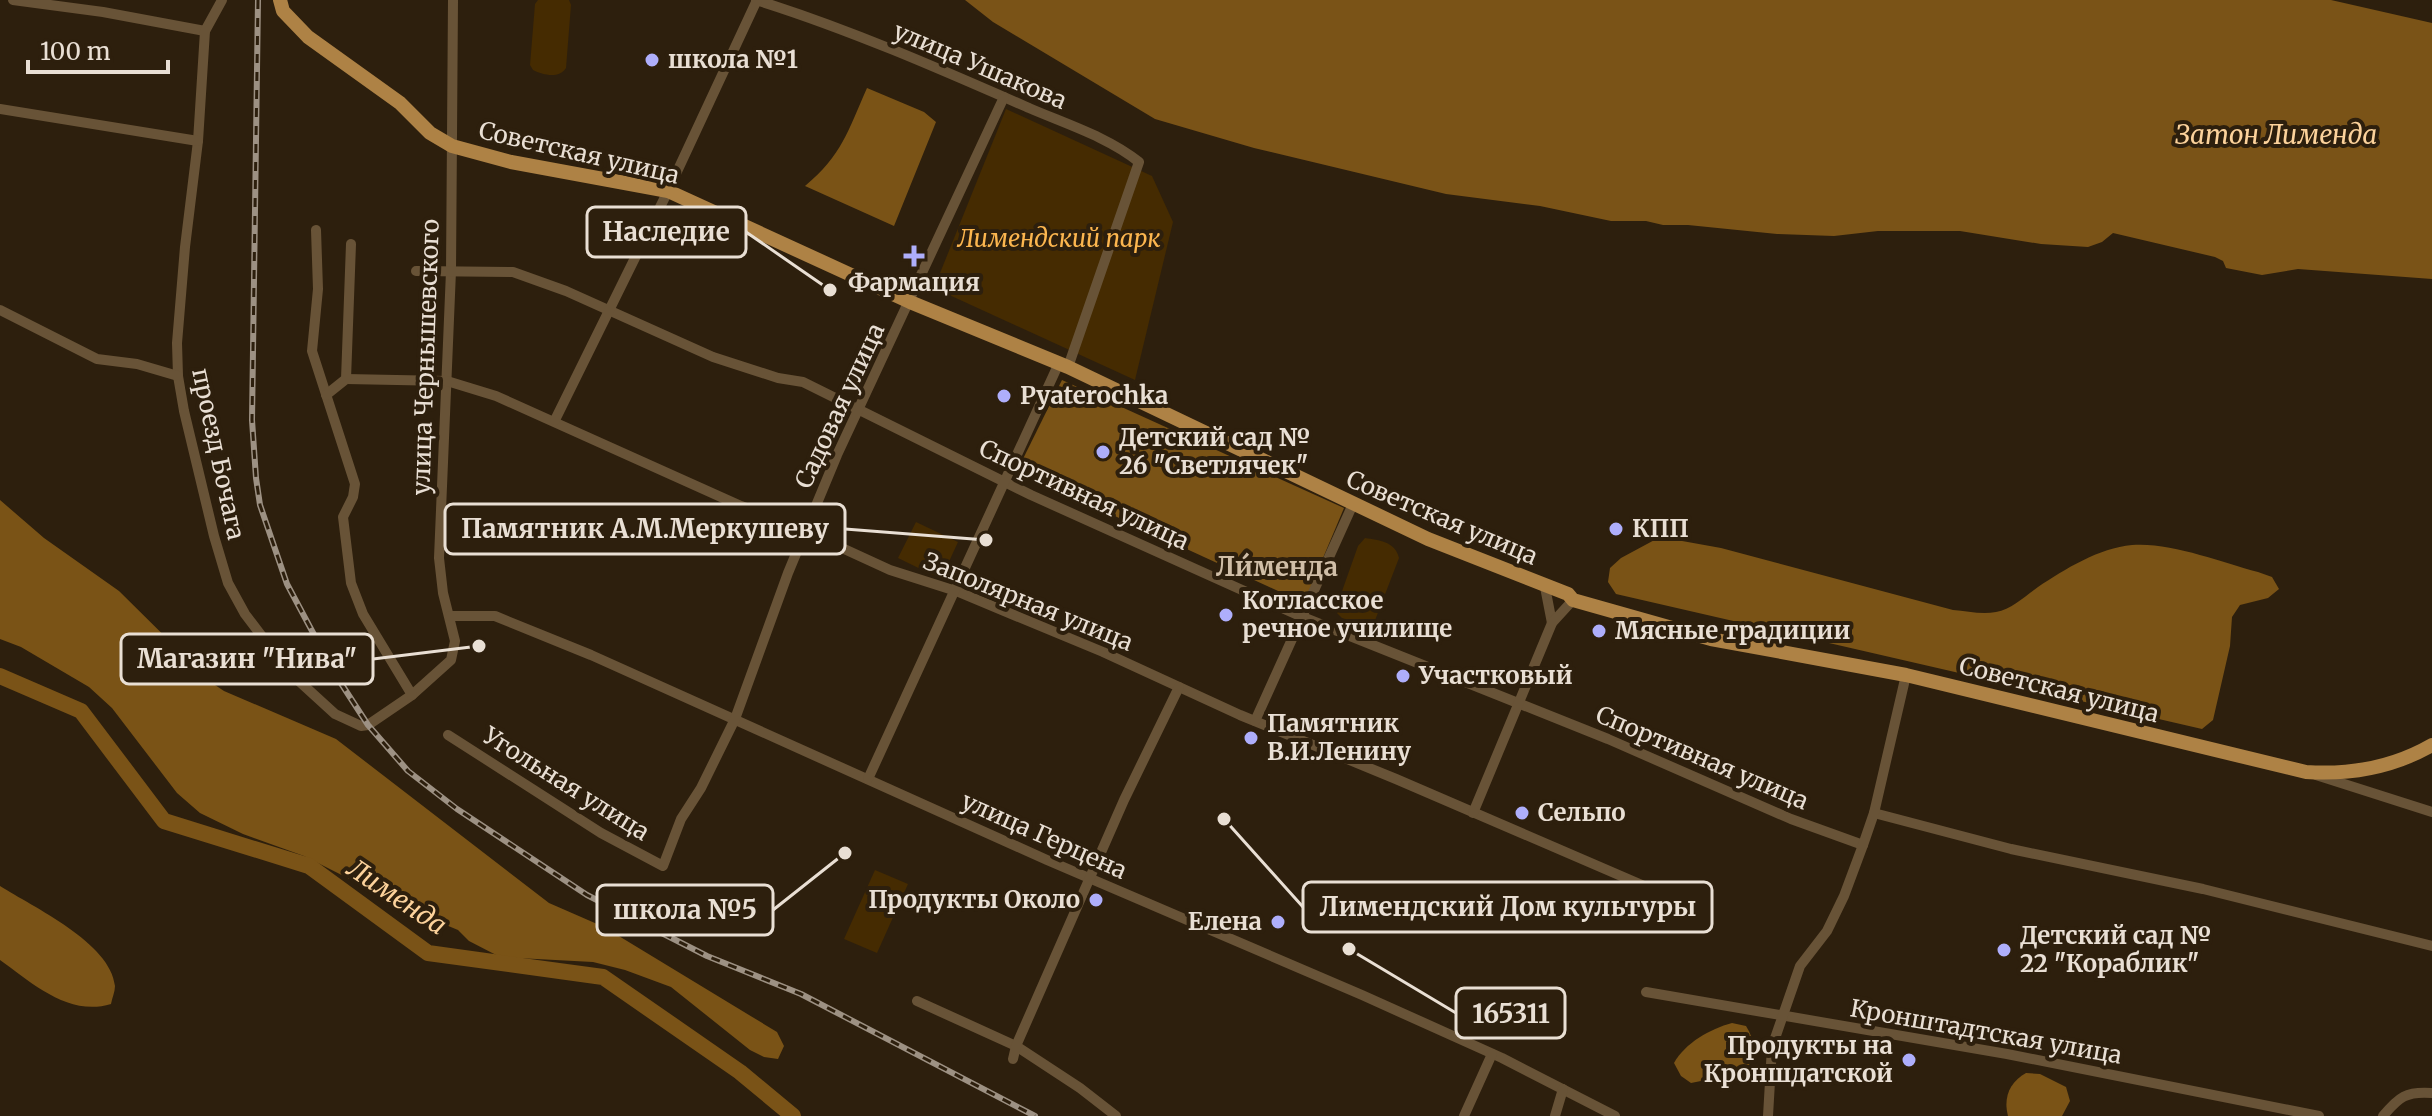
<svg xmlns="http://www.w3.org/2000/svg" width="2432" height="1116" font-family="Merriweather,serif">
<rect width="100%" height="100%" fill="#2d1f0d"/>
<g fill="#452b01">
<path d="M538,0h31l2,5 -5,63c-7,11 -23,7 -33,2l-3,-5 5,-61z"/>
<path d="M1006,109l146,67 21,46 -38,158 -201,-92z"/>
<path d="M916,522l42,20 -17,37 -43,-21z"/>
<path d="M1365,538c14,2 31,4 34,20l-25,65 -6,3 -26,-8 -7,-7 23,-65z"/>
<path d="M875,870l33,14 -31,69 -33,-14z"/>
</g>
<g fill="#7a5316">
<path d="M867,88l57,24 12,10 -42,104 -89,-40c37,-31 43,-55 62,-98z"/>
<path d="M1062,380l282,128 -40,95 -287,-132z"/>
<path d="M0,500l44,38 75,53 93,92 12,8 112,48 213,164 55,24 173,105 7,14 -6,13 -14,-2 -14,-7 -79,-63 -46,-17 -32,-8 -93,-5 -31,-16 -11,-11 -41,-17 -113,-57 -61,-22 -43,-21 -23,-20 -65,-85 -23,-21 -68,-40 -21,-8z"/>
<path d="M1660,537l61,11 232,62c14,1 29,5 43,2 16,-3 29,-16 42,-25 27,-18 61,-39 94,-42 39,-3 88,17 126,27l14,5 7,12 -11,9 -28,7 -8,12 -2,29 -17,74 -11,9 -586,-135 -8,-12 2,-14 11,-10z"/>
<path d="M1732,1023l14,3c9,15 9,24 3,40l-13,8 -45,9 -10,-7 -7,-13c11,-20 36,-34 58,-40z"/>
<path d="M2026,1073l14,1 26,13 4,14 -8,15h-54c-5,-19 2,-34 18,-43z"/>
</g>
<g fill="#7a5317">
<path d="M965,0h1366l101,23v256l-134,-10 -36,6 -36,-7 -3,-7 -8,-4 -102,-24 -11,9 -14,5 -47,-3 -81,-13h-82l-44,5 -57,-2 -89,-9h-25l-17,-4h-35l-71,-15 -94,-12 -192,-46 -99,-29 -162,-97z"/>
<path d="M0,886c33,21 111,57 115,100 0,6 -3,12 -4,18 -42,13 -79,-21 -111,-44z"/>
</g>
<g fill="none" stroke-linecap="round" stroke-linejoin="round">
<path stroke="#7a5317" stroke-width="16" d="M0,676l81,35 83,110 145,45 119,87 175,24 137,95 53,44"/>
<g stroke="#685337" stroke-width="10">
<path d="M13,0l90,12 102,19"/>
<path d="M222,0l-17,31 -7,110 -13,106 -8,96 1,33 6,35 30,125 14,47 17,31 44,58 46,42 26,12 7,-1 44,-30 39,-35 4,-19 -12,-48 -4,-35 12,-287 2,-271"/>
<path d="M756,0c93,29 184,69 273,108 37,16 79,29 110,54l-71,205"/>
<path d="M0,109l198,32"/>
<path d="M316,230l2,59 -6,62 43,133 -2,13 -10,20 8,66 12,31 49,81"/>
<path d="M416,271l97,1 53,19 147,66 65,21 25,4 228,113 269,121 308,123 183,80 72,26"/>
<path d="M0,310l97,49 40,5 41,12"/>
<path d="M346,379l101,2 49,15 245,110 64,25 85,39 66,21 147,61 137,63 156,64 246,106"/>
<path d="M326,395l20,-16 5,-135"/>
<path d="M555,420l113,-229 89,-191"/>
<path d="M1545,587l7,36"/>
<path d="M450,616h45l96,39 456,205 315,135 140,63 113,58"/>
<path d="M1255,721l98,-217"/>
<path d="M448,735l153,98 62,33 18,-47 20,-31 34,-69 53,-146 49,-118 167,-358"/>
<path d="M2316,775l116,37"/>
<path d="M868,779l191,-416"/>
<path d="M1473,813l79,-190 21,-23"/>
<path d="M1874,813l137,36 192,40 229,57"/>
<path d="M1646,992l361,62 312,62"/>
<path d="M917,1001l99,45 64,42 36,28"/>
<path d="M1013,1059l3,-13 108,-246 55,-113"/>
<path d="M1464,1116l28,-62"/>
<path d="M1555,1116l8,-27"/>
<path d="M1768,1116l4,-69 28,-81 27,-35 17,-35 19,-51 11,-32 32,-138"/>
<path d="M2383,1116c16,-19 23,-25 49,-23"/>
</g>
<path stroke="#ae8245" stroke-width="14" d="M280,0l3,11 25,26 92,66 30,30 22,13 59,16 157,29 242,111 158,65 360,172 140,55 5,6 138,39 195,36 400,97c45,3 86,-4 126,-27"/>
<g stroke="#9d9183" stroke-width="6">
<path id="rail" d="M258,0l-6,420 4,58 4,27 27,79 48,90 33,51 40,46 49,38 130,86 120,61 94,38 234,122"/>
</g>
<use href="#rail" stroke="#2d1f0d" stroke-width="3" stroke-dasharray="9" stroke-linecap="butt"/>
</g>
<g fill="#aeaefb" stroke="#2d1f0d" stroke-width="3">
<circle cx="652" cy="60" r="8"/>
<path d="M910 244h8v8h8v8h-8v8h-8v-8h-8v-8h8z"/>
<circle cx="1004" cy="396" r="8"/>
<circle cx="1103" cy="452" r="8"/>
<circle cx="1616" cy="529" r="8"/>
<circle cx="1226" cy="615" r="8"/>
<circle cx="1599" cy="631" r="8"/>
<circle cx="1403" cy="676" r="8"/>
<circle cx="1251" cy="738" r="8"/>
<circle cx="1522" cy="813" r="8"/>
<circle cx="1096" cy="900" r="8"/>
<circle cx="1278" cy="922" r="8"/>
<circle cx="2004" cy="950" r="8"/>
<circle cx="1909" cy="1060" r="8"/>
</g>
<g text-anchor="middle" stroke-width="8" stroke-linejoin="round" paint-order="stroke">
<g font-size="24" font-weight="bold" fill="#e9dfd4" stroke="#2d1f0d" text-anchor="start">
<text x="668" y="68">школа №1</text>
<text x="914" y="291" text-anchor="middle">Фармация</text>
<text x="1020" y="404">Pyaterochka</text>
<text x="1119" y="446">Детский сад №<tspan x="1119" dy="28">26 "Светлячек"</tspan></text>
<text x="1632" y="537">КПП</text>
<text x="1242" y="609">Котласское<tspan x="1242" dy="28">речное училище</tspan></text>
<text x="1615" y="639">Мясные традиции</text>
<text x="1419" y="684">Участковый</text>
<text x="1267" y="732">Памятник<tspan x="1267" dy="28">В.И.Ленину</tspan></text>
<text x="1538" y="821">Сельпо</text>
<text x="1080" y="908" text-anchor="end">Продукты Около</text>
<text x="1262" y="930" text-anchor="end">Елена</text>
<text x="2020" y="944">Детский сад №<tspan x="2020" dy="28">22 "Кораблик"</tspan></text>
<text x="1893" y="1054" text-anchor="end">Продукты на<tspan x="1893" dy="28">Кроншдатской</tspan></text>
</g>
<g font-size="24" fill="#e9dfd4" stroke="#2d1f0d">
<text transform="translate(980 66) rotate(23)" y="8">улица Ушакова</text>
<text transform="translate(579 153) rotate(13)" y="8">Советская улица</text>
<text transform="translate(426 357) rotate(-88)" y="8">улица Чернышевского</text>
<text transform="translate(840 406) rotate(-65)" y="8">Садовая улица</text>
<text transform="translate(218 454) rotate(78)" y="8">проезд Бочага</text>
<text transform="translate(1084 495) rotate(25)" y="8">Спортивная улица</text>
<text transform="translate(1442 518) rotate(23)" y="8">Советская улица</text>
<text transform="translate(1028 602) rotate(22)" y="8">Заполярная улица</text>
<text transform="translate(2059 690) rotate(14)" y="8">Советская улица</text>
<text transform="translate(1702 758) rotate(23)" y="8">Спортивная улица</text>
<text transform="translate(566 784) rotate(32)" y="8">Угольная улица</text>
<text transform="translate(1044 836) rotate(24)" y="8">улица Герцена</text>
<text transform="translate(1986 1032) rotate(10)" y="8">Кронштадтская улица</text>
</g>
<g font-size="24" font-style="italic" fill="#fcb64f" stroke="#2d1f0d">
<text x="1059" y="247">Лимендский парк</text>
</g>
<g font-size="26" font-style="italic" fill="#fcd29b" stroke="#2d1f0d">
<text x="2276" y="144">Затон Лименда</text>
<text transform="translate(397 897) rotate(34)" y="9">Лименда</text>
</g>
<g font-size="26" font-weight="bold" fill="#d0bea7" stroke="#2d1f0d">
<text x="1277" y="576">Ли́менда</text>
</g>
</g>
<path fill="none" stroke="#e9dfd4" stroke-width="3" d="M830 290L746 232M986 540L845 529M479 646L373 659M1224 819L1303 907M845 853L773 910M1349 949L1456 1013"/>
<g fill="#e9dfd4" stroke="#2d1f0d" stroke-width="3">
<circle cx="830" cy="290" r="8"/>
<circle cx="986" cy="540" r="8"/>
<circle cx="479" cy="646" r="8"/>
<circle cx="1224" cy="819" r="8"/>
<circle cx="845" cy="853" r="8"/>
<circle cx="1349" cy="949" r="8"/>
</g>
<g fill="#2d1f0d" stroke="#e9dfd4" stroke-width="3">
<rect x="587" y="207" width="159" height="50" rx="8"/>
<rect x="445" y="504" width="400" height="50" rx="8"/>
<rect x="121" y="634" width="252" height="50" rx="8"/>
<rect x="1303" y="882" width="409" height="50" rx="8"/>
<rect x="597" y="885" width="176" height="50" rx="8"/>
<rect x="1456" y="988" width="109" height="50" rx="8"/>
</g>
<g font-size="26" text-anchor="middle" font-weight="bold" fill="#e9dfd4">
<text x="666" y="241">Наследие</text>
<text x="645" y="538">Памятник А.М.Меркушеву</text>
<text x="247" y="668">Магазин "Нива"</text>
<text x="1508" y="916">Лимендский Дом культуры</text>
<text x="685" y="919">школа №5</text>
<text x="1511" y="1023">165311</text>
</g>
<path d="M28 60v12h140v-12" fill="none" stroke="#e9dfd4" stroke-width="4"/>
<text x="40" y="60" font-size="24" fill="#e9dfd4" stroke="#2d1f0d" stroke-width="6" paint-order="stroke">100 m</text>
</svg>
